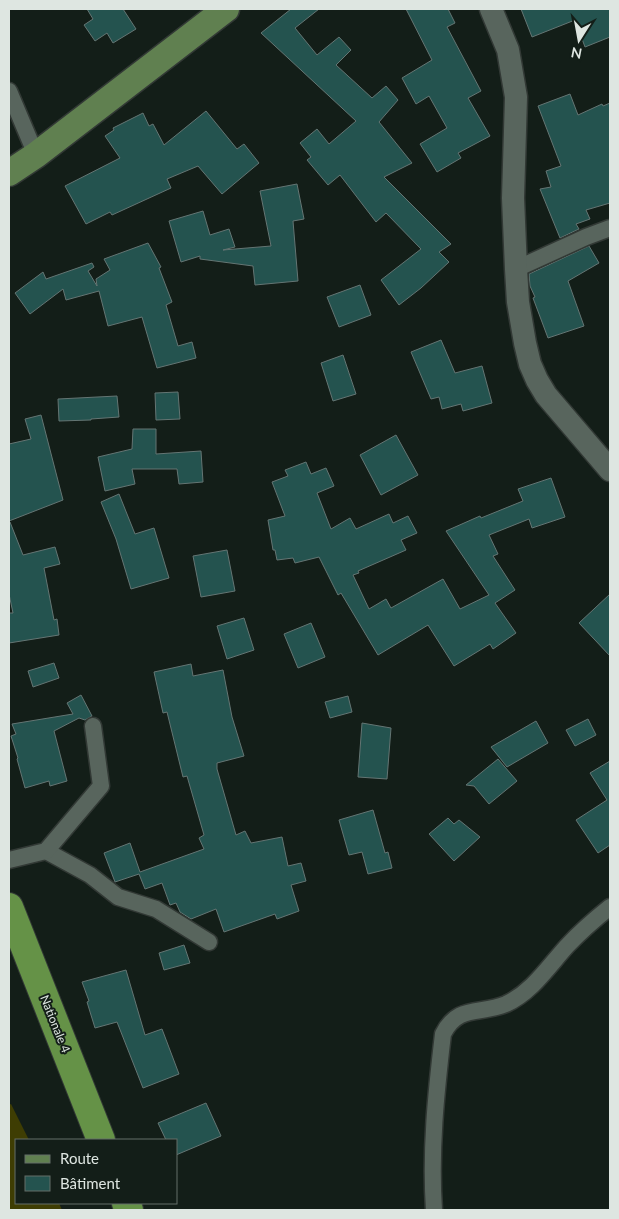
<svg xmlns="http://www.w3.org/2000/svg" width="619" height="1219" font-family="Lato,sans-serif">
<rect width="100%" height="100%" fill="#131e18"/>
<path fill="#3e3d03" d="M11,1104l18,36h-13v63h43l3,7h-53v-105z"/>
<g fill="#24534f" stroke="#647573">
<path d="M87,9h36l13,20 -23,14 -6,-10 -12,8 -11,-16 9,-6z"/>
<path d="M291,9h28l-24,19 22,27 22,-18 12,13 -15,15 36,33 14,-12 12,14 -19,22 33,41 -28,14 67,67 -12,8 10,10 -28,26 -22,17 -18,-25 40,-31 -35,-36 -10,9 -36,-47 -12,10 -21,-25 4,-3 -11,-14 17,-14 12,15 27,-23 -95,-88z"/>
<path d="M406,9h42l7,14 -8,4 34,64 -13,7 22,38 -32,17 3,5 -24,14 -17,-28 27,-16 -18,-32 -13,8 -14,-26 30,-18z"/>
<path d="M521,9h89v28l-25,10 -10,-27 -43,17z"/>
<path d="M570,94l8,21 24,-11 1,2 7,-3v100l-24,7 4,9 -14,5 3,5 -19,9 -20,-49 11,-2 -5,-16 15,-5 -23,-60z"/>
<path d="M206,111l31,38 7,-5 15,19 -37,31 -24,-28 -31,13 4,9 -59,27 -2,-3 -24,12 -21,-38 55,-28 -15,-22 9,-6 -1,-2 30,-15 6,13 4,-2 11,21z"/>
<path d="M297,184l7,35 -11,2 5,60 -43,4 -2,-19 -53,-7v-3l-19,6 -12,-41 34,-10 7,24 19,-6 6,18 -12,3 48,-4 -11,-55z"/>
<path d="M148,243l13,24 -2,1 13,34 -6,3 12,41 14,-4 4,16 -39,10 -15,-51 -34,9 -9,-35 -33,9 -3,-11 -33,25 -15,-21 28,-21 3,7 46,-16 2,4 -6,4 9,15 -1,-7 14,-9 -6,-11z"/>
<path d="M589,246l10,17 -31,18 16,45 -36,12 -15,-40 2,-1 -5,-11 -1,-12z"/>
<path d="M360,285l11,30 -32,12 -12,-30z"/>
<path d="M441,340l14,33 27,-7 10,37 -29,8 -2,-7 -19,5 -3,-12 -8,2 -20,-47z"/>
<path d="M343,355l13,39 -23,7 -12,-38z"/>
<path d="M178,392l2,27 -24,1 -1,-27z"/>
<path d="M117,396l2,21 -28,2v1l-32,1 -1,-22z"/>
<path d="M41,415l22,85 -54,21v-77l22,-5 -6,-20z"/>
<path d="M133,429h23v25l45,-3 2,31 -24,2 -2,-15h-45l3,15 -30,7 -7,-34 34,-8z"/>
<path d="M396,435l22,40 -37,20 -21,-40z"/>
<path d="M306,462l5,12 15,-6 8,18 -17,7 14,36 19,-11 6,11 33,-15 4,9 15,-7 9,17 -16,7 5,10 -48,21 1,2 -6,2 16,34 17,-10 5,9 52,-29 17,30 29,-14 -43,-64 34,-15 1,2 42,-17 -5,-12 33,-11 14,39 -33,11 -3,-9 -40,16 9,19 -5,2 22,34 -20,13 21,30 -23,16 -3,-5 -36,22 -26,-41 -50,30 -37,-62 -3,2 -19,-38 -24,6 -2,-5 -16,2 -2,-10h-2l-5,-30 17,-4 -13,-34 16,-6 -3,-6z"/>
<path d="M119,494l16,40 19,-6 15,50 -38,11 -15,-50 -15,-37z"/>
<path d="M9,522h1l13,33 32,-8 5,17 -16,4 10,52 3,-1 2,16 -50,8v-30h4l-4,-19z"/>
<path d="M227,550l8,41 -34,6 -8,-41z"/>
<path d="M610,594v62l-31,-33z"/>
<path d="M244,618l10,32 -27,9 -10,-33z"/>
<path d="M311,623l14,34 -27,11 -14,-34z"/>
<path d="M54,663l5,15 -26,9 -5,-16z"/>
<path d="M191,664l2,12 30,-6 9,47 12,39 -27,7v6l19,66 9,-4 6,12 31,-6 6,29 13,-3 5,18 -15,4 8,26 -22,8 -2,-5 -51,18 -8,-23 -25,10 -11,-7 -4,-9 -6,2 -8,-22 -17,6 -6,-15 -24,8 -11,-29 26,-10 10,29 64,-23 -5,-11 5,-3 -17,-59 -4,1 -16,-65 -4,1 -9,-41z"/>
<path d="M81,695l11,21 -7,4 -6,-2 -25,13 13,50 -17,5 -1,-5 -24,7 -8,-29 1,-1 -7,-22 5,-2 -4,-10 61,-10 -6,-11z"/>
<path d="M348,696l4,16 -22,6 -5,-16z"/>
<path d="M588,719l8,16 -21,11 -9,-16z"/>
<path d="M536,721l12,22 -41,24 -16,-20z"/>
<path d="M362,723l29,5 -4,51 -29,-2z"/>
<path d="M498,759l19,22 -28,23 -15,-18 -8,-1z"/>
<path d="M610,761v84l-12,8 -22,-33 31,-20 -17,-27z"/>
<path d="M373,810l12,43 3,-1 4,16 -24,6 -6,-22 -13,3 -10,-35z"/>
<path d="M448,818l6,6 5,-4 21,17 -26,24 -25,-27z"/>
<path d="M184,945l6,18 -26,7 -5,-17z"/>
<path d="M126,970l19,65 17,-6 17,45 -36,14 -26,-66 -22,6 -8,-26 2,-1 -7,-19z"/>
<path d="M206,1103l15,33 -45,19v-15h-10l-8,-17z"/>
</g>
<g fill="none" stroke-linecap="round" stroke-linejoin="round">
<g stroke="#323935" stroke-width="19">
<g id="street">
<path d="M9,91l27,64"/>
<path d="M516,269l70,-32 24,-9"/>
<path d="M46,851l44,24 28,22 38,12 53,33"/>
<path d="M9,860l37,-9 55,-65 -8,-60"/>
<path d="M434,1210c-4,-59 2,-117 9,-176 15,-30 37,-19 63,-30 26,-12 42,-37 61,-58 14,-15 28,-27 43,-39"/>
</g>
</g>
<g stroke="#323935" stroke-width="25">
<path id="secondary" d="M491,9l17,41 8,47 -3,101 3,71 2,33 7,41 5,21 7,16 9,15 64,75"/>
</g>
<g stroke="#323935" stroke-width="29">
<path id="primary" d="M9,173l27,-18 190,-146"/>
</g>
<g stroke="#323935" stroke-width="30">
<g id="highway">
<path d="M9,907l92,233"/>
<path d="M126,1203l3,7"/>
</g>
</g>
<use href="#street" stroke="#58655d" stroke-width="16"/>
<use href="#secondary" stroke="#58655d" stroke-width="22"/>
<use href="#primary" stroke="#608050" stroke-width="26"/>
<use href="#highway" stroke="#659247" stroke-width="28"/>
</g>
<g text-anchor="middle" stroke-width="4" stroke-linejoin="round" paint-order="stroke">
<g font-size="12" fill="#dee6e1" stroke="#131e18">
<text transform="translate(55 1024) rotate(68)" y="4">Nationale 4</text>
</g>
</g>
<rect width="619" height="1219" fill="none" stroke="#dee6e1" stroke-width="20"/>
<rect x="15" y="1139" width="162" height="65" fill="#131e18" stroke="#646e68"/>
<rect x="25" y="1155" width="25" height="8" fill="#608050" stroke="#646e68"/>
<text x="60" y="1164" font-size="15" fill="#dee6e1">Route</text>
<rect x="25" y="1176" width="25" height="15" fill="#24534f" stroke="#646e68"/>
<text x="60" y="1189" font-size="15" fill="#dee6e1">Bâtiment</text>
<g transform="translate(579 40) rotate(191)" stroke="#131e18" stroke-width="4" paint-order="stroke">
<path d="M0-4L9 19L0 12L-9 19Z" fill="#dee6e1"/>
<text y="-8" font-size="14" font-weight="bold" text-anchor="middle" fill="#dee6e1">N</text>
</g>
</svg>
